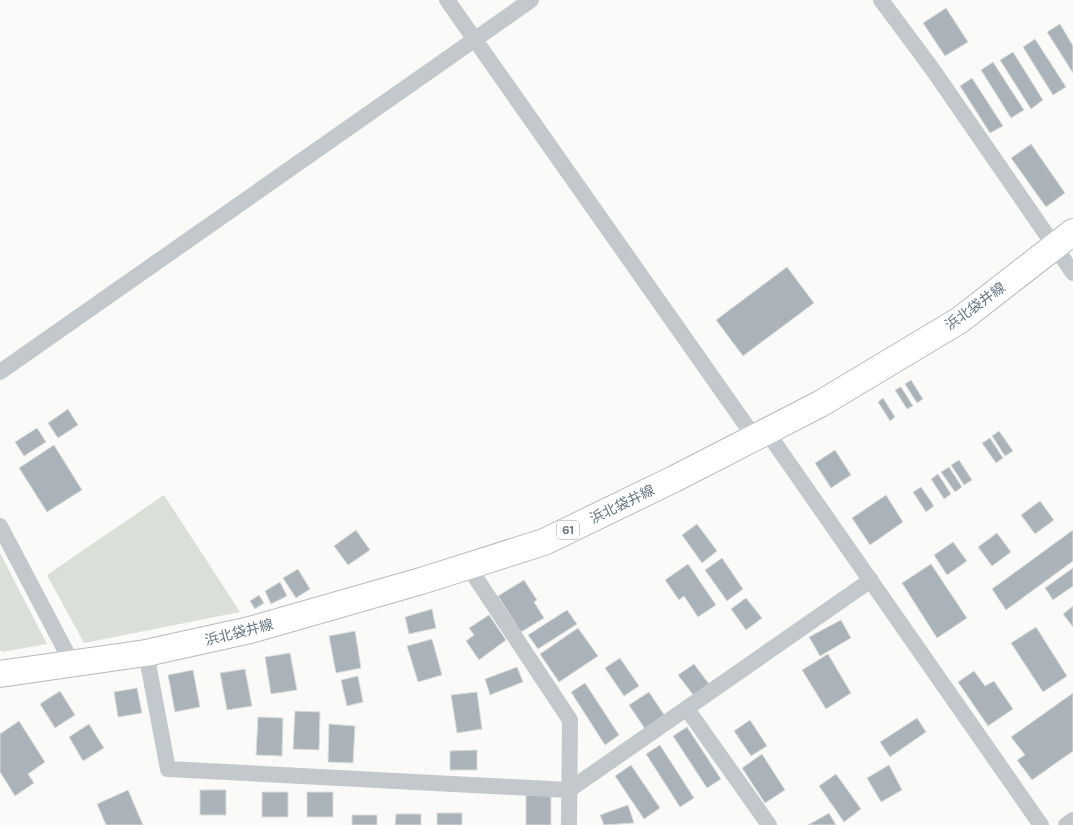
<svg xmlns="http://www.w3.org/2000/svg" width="1073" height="825" font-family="'DM Sans','Noto Sans JP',sans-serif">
<rect width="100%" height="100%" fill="#fafaf8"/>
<g fill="#dadfd7">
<path d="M164,495l76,117 -156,31 -37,-68z"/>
<path d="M0,553l47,91 -45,8 -2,-3z"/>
</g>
<g fill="#aab3b9" stroke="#dcdcda">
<path d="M946,8l22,34 -23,14 -22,-33z"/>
<path d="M1060,24l13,22v27l-26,-41z"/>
<path d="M1035,39l31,48 -13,8 -30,-48z"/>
<path d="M1013,52l30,48 -12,9 -31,-49z"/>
<path d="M993,62l31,48 -13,8 -30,-48z"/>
<path d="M972,78l31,48 -13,7 -30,-47z"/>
<path d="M1031,144l34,49 -19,14 -35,-49z"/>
<path d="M787,267l27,36 -71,53 -27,-36z"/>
<path d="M911,380l12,19 -6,4 -12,-19z"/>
<path d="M901,387l12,19 -6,3 -12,-19z"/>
<path d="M883,398l12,19 -5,4 -12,-19z"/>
<path d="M68,409l10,16 -20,13 -10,-15z"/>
<path d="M37,428l9,14 -22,14 -9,-14z"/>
<path d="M999,431l14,20 -8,5 -13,-20z"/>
<path d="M990,438l13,20 -7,5 -14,-20z"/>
<path d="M54,445l28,45 -35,22 -28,-44z"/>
<path d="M835,450l16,25 -20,13 -16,-25z"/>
<path d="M959,460l13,20 -8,5 -13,-20z"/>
<path d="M949,467l13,20 -7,5 -14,-20z"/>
<path d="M938,474l13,20 -7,5 -13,-20z"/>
<path d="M921,487l13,19 -8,6 -13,-20z"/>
<path d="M886,495l17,27 -33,23 -18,-27z"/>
<path d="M1040,501l14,19 -19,14 -14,-19z"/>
<path d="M697,524l20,27 -15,12 -20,-28z"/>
<path d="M356,530l14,20 -22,15 -14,-19z"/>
<path d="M1073,530v31l-67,49 -14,-21z"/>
<path d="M997,533l14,19 -19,14 -14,-19z"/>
<path d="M953,542l14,19 -20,14 -13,-20z"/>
<path d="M722,558l21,31 -16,12 -22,-31z"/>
<path d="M688,564l28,41 -18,12 -14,-21 -5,4 -14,-20z"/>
<path d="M931,564l36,54 -30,20 -35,-55z"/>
<path d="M1073,568v18l-20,14 -8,-12z"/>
<path d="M298,569l12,20 -14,9 -13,-20z"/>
<path d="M524,580l13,20 -3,2 10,16 -23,14 -23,-36z"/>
<path d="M280,582l7,14 -16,8 -6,-13z"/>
<path d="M259,595l5,8 -9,6 -5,-8z"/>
<path d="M746,598l16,20 -16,12 -15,-21z"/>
<path d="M1073,606v21l-10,-13z"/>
<path d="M432,609l4,19 -27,6 -4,-17z"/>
<path d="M567,610l10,14 -39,25 -10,-14z"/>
<path d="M489,615l17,25 -27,20 -13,-19 8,-6 -5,-7z"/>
<path d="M841,620l10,18 -31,18 -11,-19z"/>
<path d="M1036,627l31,49 -24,16 -32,-49z"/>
<path d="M578,628l20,28 -39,26 -19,-28z"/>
<path d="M355,631l6,37 -25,5 -7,-37z"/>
<path d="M432,639l10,36 -24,7 -11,-36z"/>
<path d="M290,653l7,37 -26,4 -6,-37z"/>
<path d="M828,654l23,39 -25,16 -24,-39z"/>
<path d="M620,658l19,28 -15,10 -19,-28z"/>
<path d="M694,664l15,20 -15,12 -16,-21z"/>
<path d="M517,667l6,15 -33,13 -5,-16z"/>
<path d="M245,669l7,37 -25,4 -7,-37z"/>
<path d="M193,670l7,37 -25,5 -7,-37z"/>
<path d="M974,671l11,15 9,-5 19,28 -25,17 -30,-44z"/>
<path d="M358,676l5,26 -16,4 -6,-26z"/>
<path d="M585,683l34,52 -14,10 -34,-53z"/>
<path d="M137,688l5,25 -24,4 -4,-25z"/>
<path d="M60,691l15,24 -20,13 -15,-24z"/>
<path d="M477,692l5,37 -25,4 -6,-38z"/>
<path d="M649,692l16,24 -20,13 -16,-24z"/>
<path d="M1073,693v58l-41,29 -15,-20 8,-5 -14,-18z"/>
<path d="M295,711l25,1 -1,38 -26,-1z"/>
<path d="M258,717l25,1 -1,38 -26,-1z"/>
<path d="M917,718l9,14 -36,25 -10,-15z"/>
<path d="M750,720l17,26 -16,10 -17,-25z"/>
<path d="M19,721l26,41 -17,12 6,9 -19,13 -15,-24v-38z"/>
<path d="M89,724l15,24 -21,13 -14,-24z"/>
<path d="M329,724l26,2 -2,37 -25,-1z"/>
<path d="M687,727l34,52 -14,9 -34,-52z"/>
<path d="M660,745l34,53 -14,9 -34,-53z"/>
<path d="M477,750v20h-27v-19z"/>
<path d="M762,754l23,36 -20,13 -23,-35z"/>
<path d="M631,765l29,43 -16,11 -29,-43z"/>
<path d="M889,765l13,25 -21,12 -14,-24z"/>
<path d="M836,774l25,35 -17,13 -25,-36z"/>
<path d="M128,790l15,35h-37l-9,-21z"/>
<rect x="200" y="790" width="26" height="25"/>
<rect x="262" y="792" width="26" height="25"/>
<rect x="307" y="792" width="26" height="25"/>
<rect x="526" y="795" width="25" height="30"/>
<path d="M628,805l6,18 -30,2 -4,-10z"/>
<rect x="437" y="813" width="25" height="12"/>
<path d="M829,813l7,12h-28z"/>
<path d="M396,814h25v11h-26z"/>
<rect x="352" y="815" width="25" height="10"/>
</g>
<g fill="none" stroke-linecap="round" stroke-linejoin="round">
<g stroke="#b5babe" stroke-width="28">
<path id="primary" d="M0,674l146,-21 104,-23 171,-49 123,-39 130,-63 146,-75 140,-84 113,-88"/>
</g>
<g stroke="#c3c8cc" stroke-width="16">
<path d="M447,0l308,438"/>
<path d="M881,0l52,70 140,203"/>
<path d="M0,372l531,-372"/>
<path d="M767,432l274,393"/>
<path d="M0,526l72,137"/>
<path d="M468,566l102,154 -1,105"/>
<path d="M146,653l22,116 401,21 302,-210"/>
<path d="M687,709l82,116"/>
<path d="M1066,825l7,-5"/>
</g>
<use href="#primary" stroke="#fff" stroke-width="26"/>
</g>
<g text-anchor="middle" stroke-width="5" stroke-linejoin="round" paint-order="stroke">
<rect fill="#fff" stroke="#939fa8" stroke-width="1" x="557" y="520.5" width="22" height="19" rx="4"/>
<g font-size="12" font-weight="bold" fill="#657683">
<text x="568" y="534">61</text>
</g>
<g font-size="14" fill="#657683" stroke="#fff">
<text transform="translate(975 306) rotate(-36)" y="5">浜北袋井線</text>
<text transform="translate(622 504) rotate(-26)" y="5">浜北袋井線</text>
<text transform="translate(239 632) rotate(-14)" y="5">浜北袋井線</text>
</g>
</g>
</svg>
